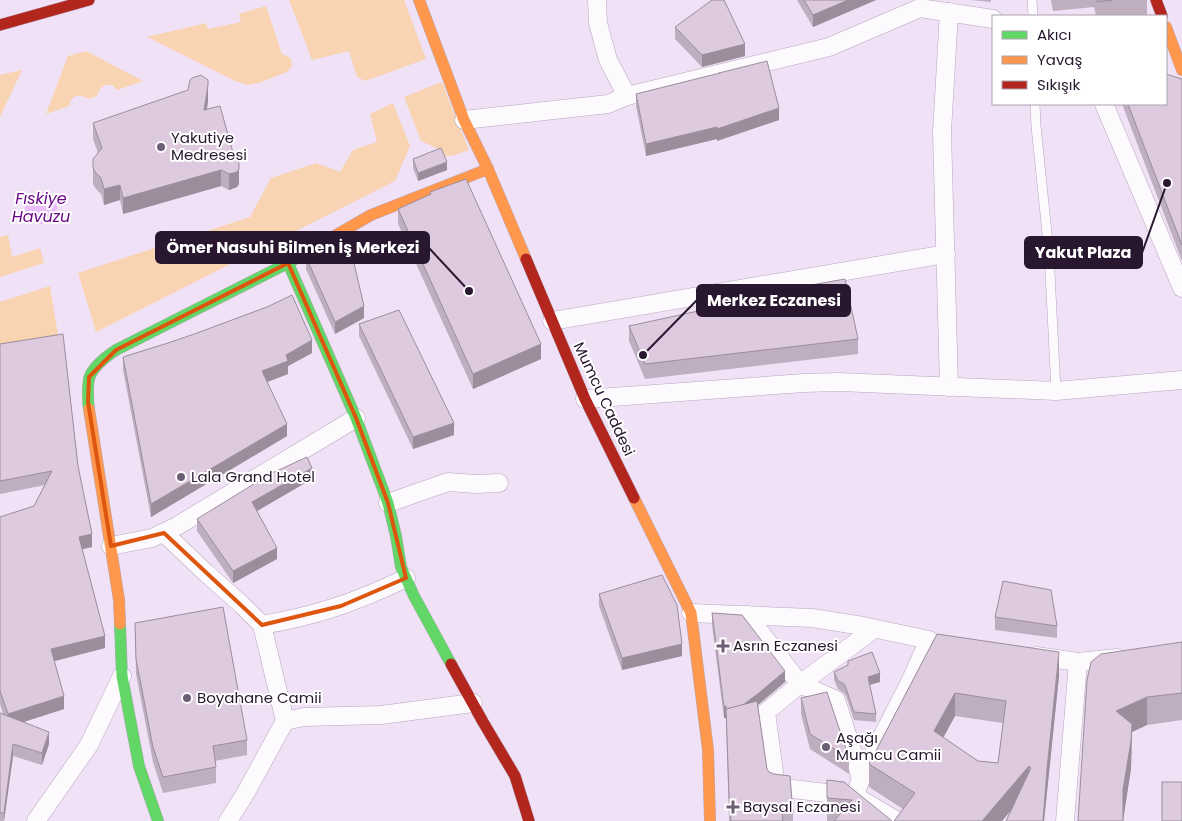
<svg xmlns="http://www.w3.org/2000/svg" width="1182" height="821" font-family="Poppins,sans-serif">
<rect width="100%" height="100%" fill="#f0e1f7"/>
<g fill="#f8d4b2">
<path d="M289,0h115l22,59 -61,22 -8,-4 -8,-26 -37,9z"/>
<path d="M266,6l16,48 9,4 1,8 -5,6 -28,11 -11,2 -13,-4 -88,-44 59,-14 2,6 33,-7 -2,-8z"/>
<path d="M86,51l57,30 -26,9 -5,-5h-7l-5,4 -3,7 -8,3c-10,-5 -17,-5 -20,7l-23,8 22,-58z"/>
<path d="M22,70l-22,47v-42z"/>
<path d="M442,82l27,68 -14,5 -14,2 -3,-8 -17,-8 -17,-44z"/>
<path d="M393,103l17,43 -15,35 -299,151 -18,-59 172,-56 21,-39 45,-15 24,9 13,-22 24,-8 -7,-28z"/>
<path d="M8,235l4,22 28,-9 4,15 -44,14v-40z"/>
<path d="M50,286l9,55 -59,13v-52z"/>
</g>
<circle fill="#eabdfc" cx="41" cy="208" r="16"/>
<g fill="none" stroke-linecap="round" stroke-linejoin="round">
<g stroke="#b6a7bc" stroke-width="10">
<g id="lane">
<path d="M1032,0l1,16"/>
<path d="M1035,104l1,22 13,127 7,138"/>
</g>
</g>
<g stroke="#b6a7bc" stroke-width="19">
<g id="street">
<path d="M597,0l1,23 10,37 19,36"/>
<path d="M949,12l-7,120 7,255"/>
<path d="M1104,104l78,184"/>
<path d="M464,120l144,-16 19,-8 202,-49 91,-39 73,11"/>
<path d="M552,321l394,-67"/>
<path d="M585,399l219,-16 35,-1 217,9 126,-11"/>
<path d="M388,503l60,-21 27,2 24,-1"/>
<path d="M164,533l41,39 37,33 20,20 23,96"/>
<path d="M111,546l41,-8 25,-12 179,-108"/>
<path d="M691,613l121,5 51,8 66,14 -19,42 -49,96 -6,18 42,25"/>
<path d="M747,615l53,69 36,16 25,78"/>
<path d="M262,625c53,-9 95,-23 144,-47"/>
<path d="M1036,656l42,6 39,-4"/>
<path d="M851,796l-75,-9 -10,-75 34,-28 74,-55"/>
<path d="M36,821l53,-76 33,-69"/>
<path d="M228,821l17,-27 40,-73 19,-4 77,-2 92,-12"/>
<path d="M1065,821l13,-159"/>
</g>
</g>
<g stroke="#b6a7bc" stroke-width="12">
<g id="fast">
<path d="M288,263l68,155 32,85 8,33 5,31 13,29 37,68"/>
<path d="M89,409c-1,-6 -2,-27 1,-33 4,-10 17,-20 26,-26l172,-87 36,-21"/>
<path d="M120,624l2,52 17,90 19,55"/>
</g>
</g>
<g stroke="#b6a7bc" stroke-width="12">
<g id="slow">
<path d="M419,0l45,120 24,49 38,90"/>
<path d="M1166,27l16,43"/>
<path d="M324,242l47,-27 117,-46"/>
<path d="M89,409l30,191 1,24"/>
<path d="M634,498l57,115 17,137 2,71"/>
</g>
</g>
<g stroke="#b6a7bc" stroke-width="12">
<g id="jam">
<path d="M1156,0l6,16"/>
<path d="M0,25l89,-25"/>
<path d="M526,259l59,140 49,99"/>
<path d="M451,664l32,58 32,54 14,45"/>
</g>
</g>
<use href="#lane" stroke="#fdfafe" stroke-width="9"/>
<use href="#street" stroke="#fdfafe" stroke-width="18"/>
<use href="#fast" stroke="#63d668" stroke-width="11"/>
<use href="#slow" stroke="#ff974d" stroke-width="11"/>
<use href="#jam" stroke="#b3261e" stroke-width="11"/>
</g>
<g fill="#beaebf" fill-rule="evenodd">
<path d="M797,0h79l-63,27z"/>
<path d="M970,0h21v2z"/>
<path d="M1051,0h96v16h-51l-2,-9 -41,4z"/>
<path d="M675,27l70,29 -43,11 -27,-28z"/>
<path d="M719,73l60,47 -62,21v-2l-71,17 -10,-50v-12l83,-20z"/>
<path d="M1182,79v182l-60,-157h44z"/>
<path d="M208,101l-1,9 27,46 5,7v21l-2,3 -8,3 -8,-4 -98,28 -3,-14 -16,5 -3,-11 -6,-6 -2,-4v-16l5,-15 -5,-14v-16z"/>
<path d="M413,159l34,11 -29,11 -5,-13z"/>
<path d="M430,192l111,167 -68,30 -75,-165v-15l32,-14z"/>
<path d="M306,257l58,61 -29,16 -29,-65z"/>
<path d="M359,324l95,111 -41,14 -54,-113z"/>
<path d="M629,326l229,13v15l-213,25 -16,-38z"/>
<path d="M0,344l78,122 14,81 -10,2 23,99 -51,13 10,48 -41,13 26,22 -7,21 -29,-9 -9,65h-4v-108l3,1 -3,-10v-187l34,-11 11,-21 -45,9z"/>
<path d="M312,353l-24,13v8l-21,8 20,54 -136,81 -28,-147v-13z"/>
<path d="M312,479l-55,32 20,48 -44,24 -36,-52v-12z"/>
<path d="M599,594l83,62 -60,14 -23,-64z"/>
<path d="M712,613l73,69 -27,23 9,64 26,44v8h-64l-3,-103h-2l-12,-93z"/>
<path d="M995,617l62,9v12l-62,-8z"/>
<path d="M135,623l112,117v15l-32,6 1,6v16l-53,10 -10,-31 -17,-88z"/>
<path d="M937,634l122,42 -15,145h-38l5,-11 -9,11h-108l9,-12 -34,-22v-23zM955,716l48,7 -5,40 -20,-2 -35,-24z"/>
<path d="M1182,642v78l-35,5 -15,7 -1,37 -8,48 -36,-137z"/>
<path d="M848,661l32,21 -10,3 6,29v8l-22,-2 -8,-24 -2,-3 -6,-4 -4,-9v-8l14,-7z"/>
<path d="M801,698l48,60v16l-39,-25 -9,-35z"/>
<path d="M827,780l65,41h-65z"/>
</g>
<g fill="#9b8d9b">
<path d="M848,0h28l-63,27v-12z"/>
<path d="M745,44v12l-43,11v-12z"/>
<path d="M208,85v16l-4,25v-16z"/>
<path d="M779,108v12l-62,21v-12z"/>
<path d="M717,127v12l-71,17v-12z"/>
<path d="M447,162v8l-29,11v-8z"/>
<path d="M239,169v15l-2,3 -8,3v-16z"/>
<path d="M221,170v16l-98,28v-16z"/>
<path d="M120,185v15l-16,5v-16z"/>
<path d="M364,306v12l-29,16v-12z"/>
<path d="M312,340v13l-24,13v8l-26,10v-13l24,-16z"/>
<path d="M541,344v15l-68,30v-15z"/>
<path d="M454,423v12l-41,14v-12z"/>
<path d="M287,424v12l-136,81v-13z"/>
<path d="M312,468v11l-60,35v-12z"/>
<path d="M92,534v13l-13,3v-13z"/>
<path d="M277,548v11l-44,24v-12z"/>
<path d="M105,636v12l-54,14v-13z"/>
<path d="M682,644v12l-60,14v-12z"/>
<path d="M1059,652v24l-15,145h-1l4,-52z"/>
<path d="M785,671v11l-26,22 -32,24 -1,-11z"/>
<path d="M880,673v9l-12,3v-8z"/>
<path d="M955,693v23l-21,39v-24z"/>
<path d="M64,696v13l-56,18v-13z"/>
<path d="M1147,697v28l-15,7 -1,37 -8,52 -7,-110z"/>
<path d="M726,706v12h-2v-11z"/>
<path d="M49,732v12l-7,21v-12z"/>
<path d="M13,744v12l-9,65v-8z"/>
<path d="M1029,766v23l-27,32h-20z"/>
</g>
<g fill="#ddcade" stroke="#9b8d9b" fill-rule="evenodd">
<path d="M712,0h12l21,44 -43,11 -27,-28z"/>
<path d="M804,0h44l-35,15z"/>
<path d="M1097,0h15l-15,2z"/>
<path d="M767,61l12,47 -62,21v-2l-71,17 -10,-50 84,-21h-1z"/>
<path d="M1166,74l16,5v166l-54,-141h38z"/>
<path d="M201,75l7,5v5l-4,25 16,-4 14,50 5,7v6l-2,3 -8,2 -8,-4 -98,28 -3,-13 -16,4 -3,-11 -6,-6 -2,-4v-9l9,-11 -9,-25 95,-33 2,-10 2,-2z"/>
<path d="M441,148l6,14 -29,11 -5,-14z"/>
<path d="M466,179l75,165 -68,30 -75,-165 33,-15 -1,-2z"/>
<path d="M347,233l17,73 -29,16 -29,-65z"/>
<path d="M845,279l13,60 -213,25 -16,-38 171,-37v-2z"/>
<path d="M292,295l20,45 -26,15 2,6 -26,10 25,53 -136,80 -28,-147 45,-14 29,-10 70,-26z"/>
<path d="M399,310l55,113 -41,14 -54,-113z"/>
<path d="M63,334l15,132 14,68 -13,3 26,99 -54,13 13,47 -56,18 -8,-23v-174l34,-11 18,-35 -52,10v-137z"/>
<path d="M307,457l5,11 -60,34 25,46 -44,23 -36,-52 73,-45z"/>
<path d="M662,575l15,30 5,39 -60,14 -23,-64z"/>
<path d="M1003,581l48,9 6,36 -62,-9z"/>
<path d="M223,607l24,133 -34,6 3,21 -53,10 -10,-30 -17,-88 -1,-36z"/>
<path d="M712,613l30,2 43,56 -26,22 -16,12 -17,4v8v-11l-2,1z"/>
<path d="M937,634l122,18 -12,117 -4,52h-37l25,-53 -2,-2 -47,55h-88l21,-28 -46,-29zM955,693l51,8 -8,62 -20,-2 -44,-30z"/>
<path d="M1182,642v51l-35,4 -31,14 16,13 -1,17 -8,49v31h-45l9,-141 4,-18 10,-8z"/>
<path d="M872,652l8,21 -12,4 8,37 -22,-2 -8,-24 -2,-4 -6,-3 -4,-9 14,-7v-4z"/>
<path d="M827,692l22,66 -39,-24 -9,-36z"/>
<path d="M757,701l10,68 2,3 5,2 16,2 3,37h-11l1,8h-52l-2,-26 -3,-86z"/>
<path d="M0,713l49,19 -7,21 -29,-9 -9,69h-4z"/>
<path d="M827,780l17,2 48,39h-58l18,-21 -25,-2z"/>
<rect x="1162" y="782" width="20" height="39"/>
</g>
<path fill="none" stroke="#de560e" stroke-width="4" stroke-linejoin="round" d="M288,263l68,155 32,85 18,75 -65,28 -79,19 -98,-92 -53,13 -23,-144 1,-25 27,-27z"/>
<g fill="#6e5e75" stroke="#fff" stroke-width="2">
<circle cx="161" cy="147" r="5"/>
<circle cx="181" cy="477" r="5"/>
<path d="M720.5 638.5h5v5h5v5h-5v5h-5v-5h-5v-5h5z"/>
<circle cx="187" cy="698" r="5"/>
<circle cx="826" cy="747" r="5"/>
<path d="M730.5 799.5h5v5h5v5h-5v5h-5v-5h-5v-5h5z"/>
</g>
<g text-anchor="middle" stroke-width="4" stroke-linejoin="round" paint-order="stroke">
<g font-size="15" fill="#28172f" stroke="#fff" text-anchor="start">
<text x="171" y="143">Yakutiye<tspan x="171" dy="17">Medresesi</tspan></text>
<text x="191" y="482">Lala Grand Hotel</text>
<text x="733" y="651">Asrın Eczanesi</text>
<text x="197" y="703">Boyahane Camii</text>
<text x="836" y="743">Aşağı<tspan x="836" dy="17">Mumcu Camii</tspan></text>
<text x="743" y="812">Baysal Eczanesi</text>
</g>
<g font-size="15" fill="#28172f" stroke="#fff">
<text transform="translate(604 399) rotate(65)" y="5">Mumcu Caddesi</text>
</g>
<g font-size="16" font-style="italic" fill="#6b0888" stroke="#fff">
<text x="41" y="204">Fıskiye<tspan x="41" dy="18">Havuzu</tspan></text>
</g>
</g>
<path fill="none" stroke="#28172f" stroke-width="2" d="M469 291L429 248M1167 183L1142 253M643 355L697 300"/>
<g fill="#28172f" stroke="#fff" stroke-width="2">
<circle cx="469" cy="291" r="5"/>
<circle cx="1167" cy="183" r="5"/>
<circle cx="643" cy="355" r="5"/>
</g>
<g fill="#28172f" stroke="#28172f" stroke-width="2">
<rect x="156" y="232" width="273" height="31" rx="5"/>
<rect x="1025" y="237" width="117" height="31" rx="5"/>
<rect x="697" y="285" width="153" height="31" rx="5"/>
</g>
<g font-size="16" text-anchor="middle" font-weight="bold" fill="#fff">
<text x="293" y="253">Ömer Nasuhi Bilmen İş Merkezi</text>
<text x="1083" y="258">Yakut Plaza</text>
<text x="774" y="306">Merkez Eczanesi</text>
</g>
<rect x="992" y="15" width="175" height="90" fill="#ffffff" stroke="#a9a2ac"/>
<rect x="1002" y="31" width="25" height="8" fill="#63d668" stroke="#a9a2ac"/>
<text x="1037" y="40" font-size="15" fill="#28172f">Akıcı</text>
<rect x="1002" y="56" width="25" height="8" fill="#ff974d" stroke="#a9a2ac"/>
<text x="1037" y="65" font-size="15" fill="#28172f">Yavaş</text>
<rect x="1002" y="81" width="25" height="8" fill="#b3261e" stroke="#a9a2ac"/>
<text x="1037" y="90" font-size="15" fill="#28172f">Sıkışık</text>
</svg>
